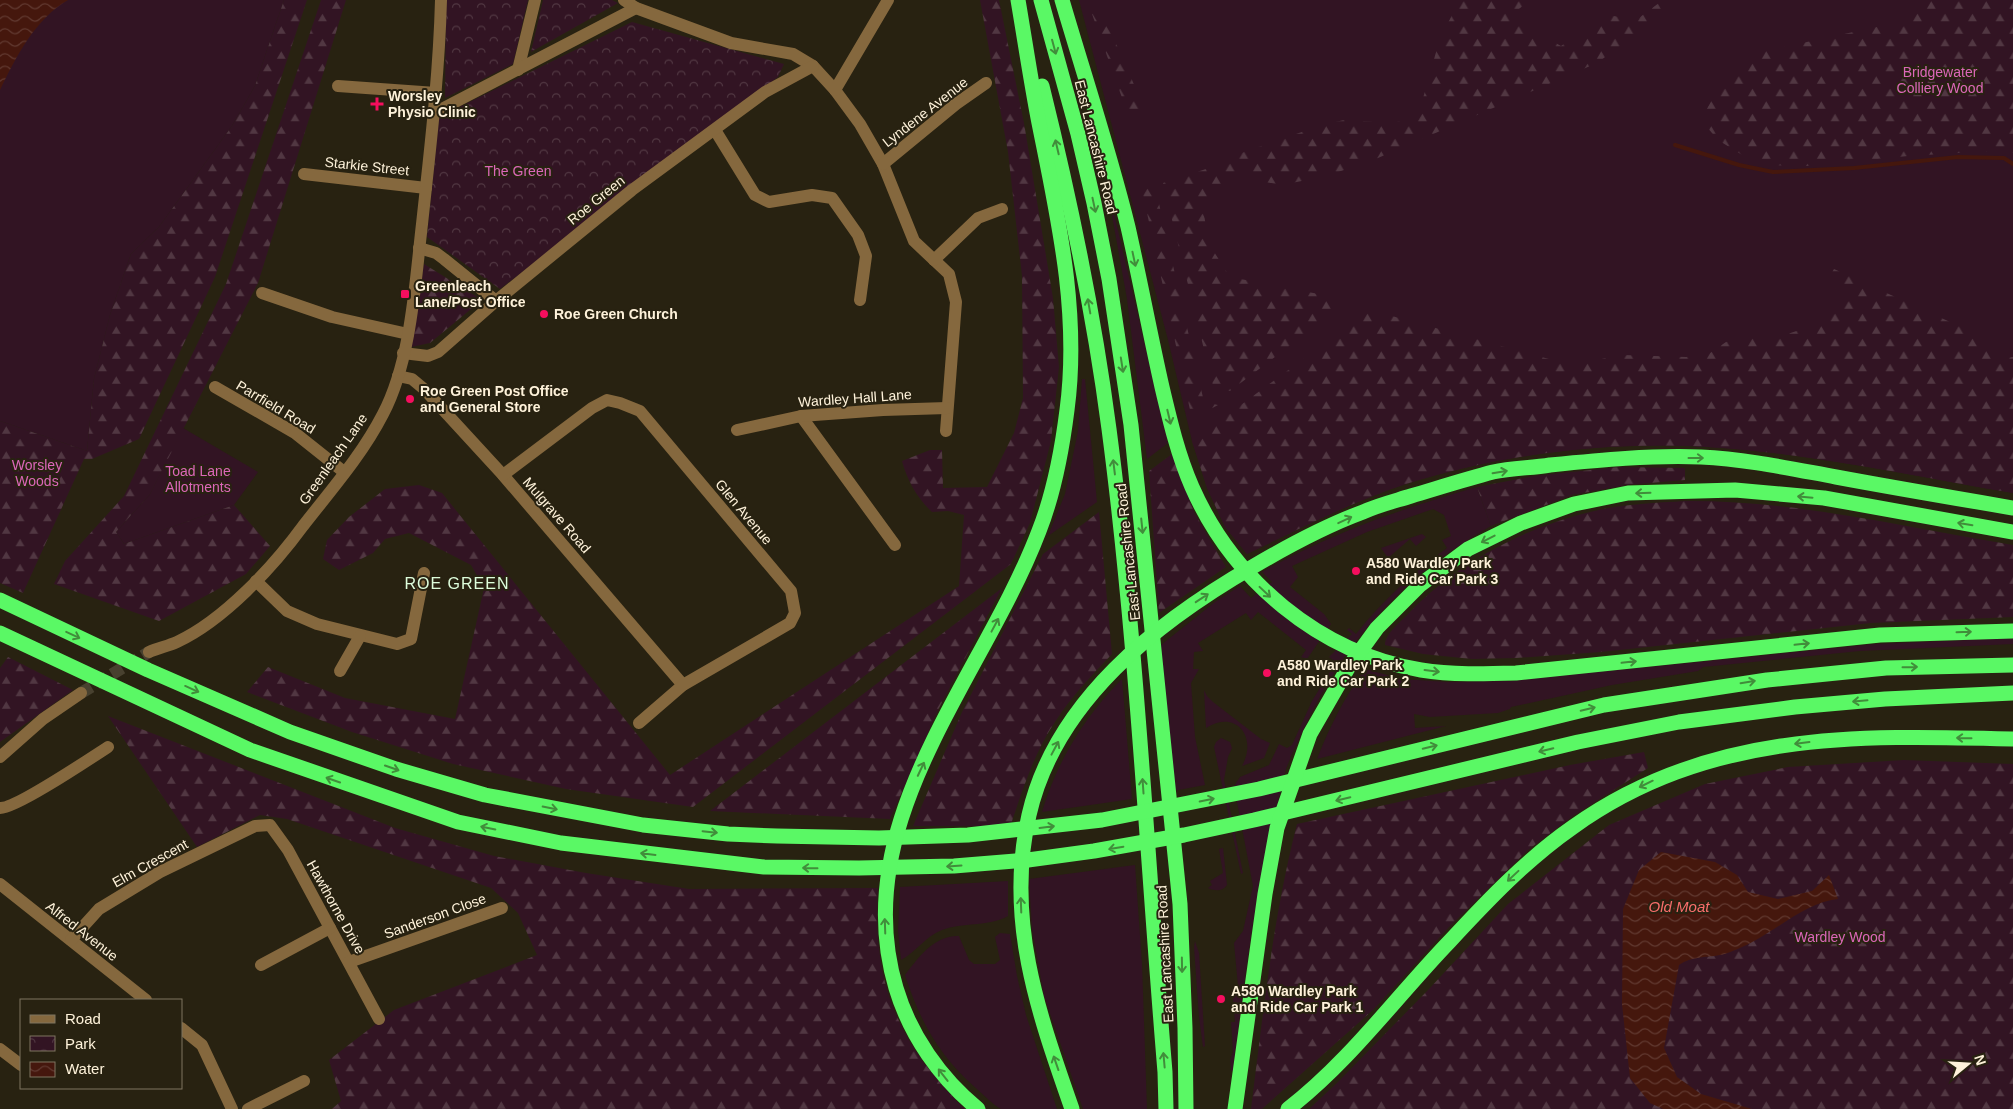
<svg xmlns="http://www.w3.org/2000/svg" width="2013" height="1109" font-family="Helvetica,sans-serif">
<defs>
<pattern id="forest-firs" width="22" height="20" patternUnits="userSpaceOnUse" patternTransform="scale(1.25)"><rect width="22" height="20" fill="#321423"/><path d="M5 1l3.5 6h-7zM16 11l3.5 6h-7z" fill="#513742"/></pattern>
<pattern id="park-crowns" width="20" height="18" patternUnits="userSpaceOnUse" patternTransform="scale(1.25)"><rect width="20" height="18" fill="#321423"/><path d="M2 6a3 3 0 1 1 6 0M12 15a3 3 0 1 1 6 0" fill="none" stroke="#513742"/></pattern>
<pattern id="water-waves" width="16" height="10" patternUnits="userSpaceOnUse" patternTransform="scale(1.25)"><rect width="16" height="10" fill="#45170d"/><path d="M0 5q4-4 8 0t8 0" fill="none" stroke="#613930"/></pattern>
</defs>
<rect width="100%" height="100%" fill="#282211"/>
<g fill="#321423">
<path d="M0,0h284l-29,86 -23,40 -73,101 -28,27 -21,61 -16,64 -7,72 -87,-30z"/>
<path d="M1079,0h934v493c-100,-17 -204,-40 -305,-46 -102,-6 -205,7 -302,37 -55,18 -107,45 -159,70l-22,-27 -18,-39 -15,-47 -24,-101z"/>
<path d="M1104,171l64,272 -21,16 -20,-160z"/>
<path d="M1082,379h3l12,123 -49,34 17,-42 13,-63z"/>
<path d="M183,428l75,44 -24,33 -110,39 -8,-12 34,-38z"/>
<path d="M1477,487l14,39c-81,46 -138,105 -180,188 -9,18 -18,37 -25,55 -4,15 -7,30 -11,44 -21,85 -31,172 -42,258h-2l-1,-12 3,-7 -2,-30h4l-3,-35 6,-1 -4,-43 9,-12 10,-45 -19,-100 6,-9 29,-12 10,-21 8,4 5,-3 20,-44 24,-39 -7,-5 23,-23 -5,-4 2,-2 7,6c26,-33 57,-61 91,-86l-5,-8 9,-4 -7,-21 -11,-6 -66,23 -75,34 6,11 -8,10 34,27 7,10 -24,35 -6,-2 5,-7 -48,-38 -7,8 -5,-7 -48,30 5,8 -9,1 -1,17h6l-8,14 4,54 10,48 -32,6 -12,-146 54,-43 25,-16 11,12 21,-16 -10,-10c70,-39 138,-63 215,-85z"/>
<path d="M1422,534l4,3 -10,9 -6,-7 -22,19 -7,-10z"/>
<path d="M2013,638v6l-153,7 -157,16 -5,4 -86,14 -101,22 -1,2 -12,4 -68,4 -16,-3 1,14 31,-2 -129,33c13,-33 27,-61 48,-90l37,10 46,3 62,-1 365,-37z"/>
<path d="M1122,679l10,120 -90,13c15,-51 43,-96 80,-133z"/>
<path d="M1204,690l3,6 6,6 48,37 9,4 -6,15 -22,8c16,-29 -6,-57 -36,-38z"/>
<path d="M1221,738l9,4 2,6 -4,9 -4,23 19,93 -2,1 -27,-127 2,-5z"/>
<path d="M1223,848l4,37c-5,7 -12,6 -19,3l4,-3 -2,-4 13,-8 -4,-24z"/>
<path d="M1135,865l7,99 5,145h-64l-39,-113 -12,-67 -3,-50z"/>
<path d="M1008,881v35c-20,11 -45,6 -66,14 -16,6 -26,22 -41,30l-3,-29 2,-44z"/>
<path d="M1000,933l10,1 7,42 9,39 31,94h-56c-9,-5 -16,-13 -24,-20 -37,-32 -57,-67 -72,-114 13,-17 29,-40 54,-39l10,24 5,4h21l5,-4 -5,-23z"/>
<path d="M1195,941l4,12 6,93 -2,1 -4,-30 -5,-70z"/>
</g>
<g fill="url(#forest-firs)">
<path d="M284,0h23l-92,277 -76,162 -47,20h-8l-61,134 -23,-10v-162l87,30 7,-72 16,-64 21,-61 28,-27 73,-101 23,-40z"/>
<path d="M321,0h25l-88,283 -108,211 -34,38 8,12 110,-39 36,41 -24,28 -87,47 -105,-37 11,-23 59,-65 102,-212z"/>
<path d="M980,0h19l25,123 29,175 6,69 -8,74 -21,82 -19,41 -318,243 -127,-18 -113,-25 -101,-32 -105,-40 21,-25 77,31 110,21 29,-131 -13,-23 -62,-32 -24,6 -12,14 -34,17 -16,-11 4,-19 22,-23 36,-28 34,-4 23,8 228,282 289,-189 5,-71 -16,-4 -16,1c-15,-14 -25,-32 -30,-51l28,-11h12l1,38 44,-1 27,-54 9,-35 -1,-122 -14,-124z"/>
<path d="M1087,0h10l49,112 -16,8z"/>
<path d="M1460,0h70l-21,17 52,29 46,-31 13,2 12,6 31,-23h20l-86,63 -226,98 -45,15 -44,9 -22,-4 -17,-6 -22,10 -19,18 7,41 21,33 120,23 -120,91 -16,-1 -51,-207 46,-15 35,-16 78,-27 22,-5 49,3 25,-7 22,-78z"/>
<path d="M1925,0h88v153l-4,-3 -101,6 -112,11 -41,-4 -37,-23 -12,-14 -1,-14 17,-32 39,-28 134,-29z"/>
<path d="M1155,186l49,216 14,3 -26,14 -50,-229z"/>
<path d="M424,264l58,36 -52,43 -19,4z"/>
<path d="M1834,269l160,73 1,17 18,-2v136c-100,-17 -204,-40 -305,-46 -102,-6 -205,7 -302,37 -55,18 -107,45 -159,70l-22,-27 -18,-39 -15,-47 178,-131 201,55 51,-10 64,2 21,-2 19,-13 23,-5 20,3 40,-13 32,-17 2,-12 -15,-19z"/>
<path d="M1172,454l23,60 31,53 -67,46 -10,-142z"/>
<path d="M1619,467l66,1v12l-58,5 -55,10 -81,31 -14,-39 57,-11z"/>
<path d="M1685,501c110,-1 219,26 328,44v72l-142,6 -270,29 -85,6 -44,1 -49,-5 -38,-9c0,-12 17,-24 25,-33 48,-50 116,-85 184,-101 29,-7 61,-8 91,-10z"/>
<path d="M1099,512l13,142c-20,21 -41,43 -57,68 -21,31 -32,67 -44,102l-27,2h-71l49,-114 81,-158z"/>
<path d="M1002,588l-64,122 -48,109 -180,-8z"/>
<path d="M8,657l65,33 -73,52v-74z"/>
<path d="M108,716l287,112 99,28 92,17 103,16 189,-1c-6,94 19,155 87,221h-633l9,-8 -12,-41 65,-50 143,-55 -19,-42 -27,-25 -204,-69 -27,-4 -63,32z"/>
<path d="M1644,752l4,16 -75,48 -45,34 -79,77 -76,83 -111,99h-11c12,-95 22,-192 46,-285l273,-59z"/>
<path d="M1904,760l109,4v345h-704l28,-26 92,-94 79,-85 101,-79 96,-41 83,-17z"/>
</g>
<g fill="url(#park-crowns)">
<path d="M446,0h82l-15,64 -68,34z"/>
<path d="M543,0h69l6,3 -87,49z"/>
<path d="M632,22l152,42 -6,13 -278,212 -73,-52 12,-120z"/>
</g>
<g fill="url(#water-waves)">
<path d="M0,0h68c-33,19 -52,57 -68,90z"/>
<path d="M1661,852l54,10 22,13 11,17 30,7 34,-8 17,-16 9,24c-34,3 -66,36 -96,48 -7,3 -15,7 -22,8 -15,3 -28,1 -41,10l-15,83 13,29 24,17 51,15h-89l-13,-6 -20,-25 -8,-74 1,-95 16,-39z"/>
</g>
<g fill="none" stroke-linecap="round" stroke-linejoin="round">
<path stroke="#45170d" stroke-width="4" d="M1675,145l64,20 34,7 81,-4 104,-11 46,1 9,6"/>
<path stroke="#48412f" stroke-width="12" stroke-dasharray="12 6" stroke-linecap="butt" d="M81,693l68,-41"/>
<g stroke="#85683e" stroke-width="12">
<path d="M624,0l12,8 95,35 62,11 20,12 22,24 25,34 23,40 31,77 35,33 7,28 -10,129"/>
<path d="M518,70l17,-70"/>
<path d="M338,86l98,7"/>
<path d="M835,90l53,-90"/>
<path d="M434,113l202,-105"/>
<path d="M715,130l40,65 14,7 43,-7 20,3 26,37 8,21 -6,44"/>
<path d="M883,164l73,-60 30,-21"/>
<path d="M304,174l122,14"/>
<path d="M419,248l17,5 8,6 52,42"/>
<path d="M934,260l44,-42 24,-9"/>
<path d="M262,293l70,24 76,17"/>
<path d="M403,353l25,3 10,-4 58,-51 136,-111 133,-98 48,-26"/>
<path d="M398,376l14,3 12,10 79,86 180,210"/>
<path d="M215,387l80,46 49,39"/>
<path d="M801,416l94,129"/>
<path d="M737,430l64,-14 82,-6 64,-2"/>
<path d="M503,475l89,-67 15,-8 13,3 20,8 151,180 4,22 -5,10 -107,62 -44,38"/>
<path d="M256,581l31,30 30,13 80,20 14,-5 13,-66"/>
<path d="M149,652c9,-4 19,-6 28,-10 47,-22 96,-75 126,-116 28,-36 59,-71 80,-112 28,-53 32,-130 39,-190 8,-74 17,-149 19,-224"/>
<path d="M340,671l20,-35"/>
<path d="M0,757l43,-38 38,-26"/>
<path d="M0,808c15,1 91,-50 108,-61"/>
<path d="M0,884l146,116"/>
<path d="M71,940l28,-31 61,-37 95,-46 15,-1 18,25 91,169"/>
<path d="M349,962l153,-54"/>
<path d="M261,965l69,-37"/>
<path d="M181,1028l21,17 30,64"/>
<path d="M0,1049l21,16"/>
<path d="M248,1109l56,-28"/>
</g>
<g stroke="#5af865" stroke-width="15">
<path d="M1041,0l37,134 16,69 15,76 22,146 49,479 5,124 1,81"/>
<path d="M1062,0c22,75 47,150 66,227 12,53 22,107 34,160 8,34 16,68 30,100 41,93 127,166 229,183 31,5 63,4 95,3l364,-38 133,-4"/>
<path d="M1042,86c28,113 52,228 67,343 28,213 38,429 56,643l1,37"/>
<path d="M0,600l148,70 142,62 106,37 89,26 158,30 85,9 49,2 102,2 89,-3 134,-15 157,-31 345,-84 163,-25 119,-12 127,-3"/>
<path d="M0,633l250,117 208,72 103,21 203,24 95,1 95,-2 74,-6 66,-9 90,-16 70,-15 324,-78 101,-20 116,-15 90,-8 128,-6"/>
<path d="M978,1109c-38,-31 -68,-74 -82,-121 -50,-167 87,-310 143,-457 15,-38 23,-81 28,-121 13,-97 -9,-192 -28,-287 -8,-41 -14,-82 -21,-123"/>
<path d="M1072,1109c-34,-97 -67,-190 -43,-294 26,-114 128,-193 225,-249 34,-20 71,-40 109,-54 15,-7 32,-11 48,-16 27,-8 55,-17 82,-24 19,-4 39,-4 57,-7 50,-5 101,-10 151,-8 45,2 91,12 135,20 59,11 118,21 177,31"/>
<path d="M1235,1109l30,-215 12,-66 33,-94 38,-66 29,-40 43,-43 48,-36 53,-26 53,-19 54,-11 107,-3 89,8 189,34"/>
<path d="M1288,1109c62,-48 108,-112 162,-168 38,-41 77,-82 123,-114 134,-96 283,-92 440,-88"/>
</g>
</g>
<defs><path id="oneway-shaft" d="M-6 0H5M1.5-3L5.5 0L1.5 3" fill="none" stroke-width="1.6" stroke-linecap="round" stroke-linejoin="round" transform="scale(1.25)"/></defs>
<g stroke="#418d3b">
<use href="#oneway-shaft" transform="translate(1054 47) rotate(75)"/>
<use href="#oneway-shaft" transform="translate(1057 147) rotate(-103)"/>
<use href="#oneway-shaft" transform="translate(1094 205) rotate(78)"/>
<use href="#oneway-shaft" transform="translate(1134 259) rotate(78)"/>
<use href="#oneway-shaft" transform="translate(1089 306) rotate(-100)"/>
<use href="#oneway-shaft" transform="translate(1122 365) rotate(81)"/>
<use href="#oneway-shaft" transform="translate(1169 417) rotate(77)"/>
<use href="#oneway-shaft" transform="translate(1696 458)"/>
<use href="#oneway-shaft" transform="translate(1114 467) rotate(-97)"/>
<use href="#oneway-shaft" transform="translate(1500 472) rotate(-9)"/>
<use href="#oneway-shaft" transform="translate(1643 493) rotate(178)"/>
<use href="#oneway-shaft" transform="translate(1805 497) rotate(-175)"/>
<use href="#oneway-shaft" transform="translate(1345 520) rotate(-25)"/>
<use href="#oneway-shaft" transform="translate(1965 524) rotate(-171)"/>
<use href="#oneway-shaft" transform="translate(1142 526) rotate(84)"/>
<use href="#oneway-shaft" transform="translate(1488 539) rotate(153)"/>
<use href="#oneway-shaft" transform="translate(1265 592) rotate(43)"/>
<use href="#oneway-shaft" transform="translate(1202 598) rotate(-33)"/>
<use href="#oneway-shaft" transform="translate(995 625) rotate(-62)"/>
<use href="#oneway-shaft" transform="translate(1964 632) rotate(-2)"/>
<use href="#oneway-shaft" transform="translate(73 635) rotate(25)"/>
<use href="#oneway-shaft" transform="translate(1802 644) rotate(-6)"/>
<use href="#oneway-shaft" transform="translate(1629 662) rotate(-6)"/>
<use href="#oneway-shaft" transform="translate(1910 667) rotate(-1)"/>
<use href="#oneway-shaft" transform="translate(1432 671) rotate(7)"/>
<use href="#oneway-shaft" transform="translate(1748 682) rotate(-9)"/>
<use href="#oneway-shaft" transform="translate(192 689) rotate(24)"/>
<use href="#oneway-shaft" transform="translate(1860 701) rotate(175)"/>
<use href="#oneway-shaft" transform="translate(1588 709) rotate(-13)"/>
<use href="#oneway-shaft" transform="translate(1964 738) rotate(-179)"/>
<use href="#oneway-shaft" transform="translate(1802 743) rotate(173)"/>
<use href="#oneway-shaft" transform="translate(1430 747) rotate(-14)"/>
<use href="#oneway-shaft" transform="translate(1055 748) rotate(-62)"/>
<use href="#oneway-shaft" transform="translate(1546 750) rotate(167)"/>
<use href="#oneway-shaft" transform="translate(392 768) rotate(19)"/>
<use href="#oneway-shaft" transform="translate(921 769) rotate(-65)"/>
<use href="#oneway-shaft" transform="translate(333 780) rotate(-161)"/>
<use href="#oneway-shaft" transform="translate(1646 784) rotate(154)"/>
<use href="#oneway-shaft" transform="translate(1143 786) rotate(-94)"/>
<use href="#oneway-shaft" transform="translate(1343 799) rotate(167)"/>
<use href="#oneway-shaft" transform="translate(1207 800) rotate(-12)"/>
<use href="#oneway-shaft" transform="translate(550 808) rotate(11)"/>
<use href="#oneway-shaft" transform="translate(1047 827) rotate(-7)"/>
<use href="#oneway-shaft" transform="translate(488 828) rotate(-168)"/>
<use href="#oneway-shaft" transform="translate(710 832) rotate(6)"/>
<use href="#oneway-shaft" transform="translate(1116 848) rotate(170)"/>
<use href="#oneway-shaft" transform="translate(648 854) rotate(-173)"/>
<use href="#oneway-shaft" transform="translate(954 866) rotate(176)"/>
<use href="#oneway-shaft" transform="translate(810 868) rotate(-179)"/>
<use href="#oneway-shaft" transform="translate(1513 876) rotate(137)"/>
<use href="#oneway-shaft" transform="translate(1021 905) rotate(-92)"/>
<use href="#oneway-shaft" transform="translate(885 926) rotate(-92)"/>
<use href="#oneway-shaft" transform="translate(1182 965) rotate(89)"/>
<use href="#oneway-shaft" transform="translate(1164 1060) rotate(-95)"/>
<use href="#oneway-shaft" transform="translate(1056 1063) rotate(-109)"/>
<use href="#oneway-shaft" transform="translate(943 1075) rotate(-128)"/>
</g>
<g fill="#f50e5e" stroke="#282211" stroke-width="2">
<path d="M374.5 96.5h5v5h5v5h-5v5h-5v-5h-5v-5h5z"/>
<rect x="400" y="289" width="10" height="10" rx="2.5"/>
<circle cx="544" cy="314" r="5"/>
<circle cx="410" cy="399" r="5"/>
<circle cx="1356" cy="571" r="5"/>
<circle cx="1267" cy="673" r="5"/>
<circle cx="1221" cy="999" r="5"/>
</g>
<g text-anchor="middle" stroke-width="4" stroke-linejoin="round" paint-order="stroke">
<g font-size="14" fill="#dc67b9" stroke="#282211">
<text x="1940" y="77">Bridgewater<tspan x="1940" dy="16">Colliery Wood</tspan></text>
<text x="518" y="176">The Green</text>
<text x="37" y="470">Worsley<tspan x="37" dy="16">Woods</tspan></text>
<text x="198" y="476">Toad Lane<tspan x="198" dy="16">Allotments</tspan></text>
<text x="1840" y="942">Wardley Wood</text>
</g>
<g font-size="14" font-weight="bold" fill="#fef2da" stroke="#282211" text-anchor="start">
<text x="388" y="101">Worsley<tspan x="388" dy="16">Physio Clinic</tspan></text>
<text x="415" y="291">Greenleach<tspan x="415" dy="16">Lane/Post Office</tspan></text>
<text x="554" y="319">Roe Green Church</text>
<text x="420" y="396">Roe Green Post Office<tspan x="420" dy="16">and General Store</tspan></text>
<text x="1366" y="568">A580 Wardley Park<tspan x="1366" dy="16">and Ride Car Park 3</tspan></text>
<text x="1277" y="670">A580 Wardley Park<tspan x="1277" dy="16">and Ride Car Park 2</tspan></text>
<text x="1231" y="996">A580 Wardley Park<tspan x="1231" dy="16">and Ride Car Park 1</tspan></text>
</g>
<g font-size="14" fill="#fef2da" stroke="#282211">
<text transform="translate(925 112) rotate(-38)" y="5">Lyndene Avenue</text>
<text transform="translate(1096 147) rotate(76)" y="5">East Lancashire Road</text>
<text transform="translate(367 166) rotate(6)" y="5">Starkie Street</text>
<text transform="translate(596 200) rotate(-39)" y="5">Roe Green</text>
<text transform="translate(855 398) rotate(-4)" y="5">Wardley Hall Lane</text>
<text transform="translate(276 407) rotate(31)" y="5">Parrfield Road</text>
<text transform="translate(333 459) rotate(-55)" y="5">Greenleach Lane</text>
<text transform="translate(744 512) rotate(50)" y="5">Glen Avenue</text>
<text transform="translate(557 515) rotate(49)" y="5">Mulgrave Road</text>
<text transform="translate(1128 552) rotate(-96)" y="5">East Lancashire Road</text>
<text transform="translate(150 863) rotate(-29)" y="5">Elm Crescent</text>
<text transform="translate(336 907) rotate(61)" y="5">Hawthorne Drive</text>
<text transform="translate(435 916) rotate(-20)" y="5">Sanderson Close</text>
<text transform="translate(82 931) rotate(38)" y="5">Alfred Avenue</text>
<text transform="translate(1165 954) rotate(-93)" y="5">East Lancashire Road</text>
</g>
<g font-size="15" font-style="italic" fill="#f96e6c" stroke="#282211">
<text x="1679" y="912">Old Moat</text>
</g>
<g font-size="16" letter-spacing="1" fill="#defedc" stroke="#282211">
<text x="457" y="589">ROE GREEN</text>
</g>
</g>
<rect x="20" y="999" width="162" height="90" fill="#282211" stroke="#7e7561"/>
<rect x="30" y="1015" width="25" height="8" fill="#85683e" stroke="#7e7561"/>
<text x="65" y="1024" font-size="15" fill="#fef2da">Road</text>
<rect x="30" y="1036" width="25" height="15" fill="url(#park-crowns)" stroke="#7e7561"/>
<text x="65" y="1049" font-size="15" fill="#fef2da">Park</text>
<rect x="30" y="1062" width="25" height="15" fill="url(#water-waves)" stroke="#7e7561"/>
<text x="65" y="1074" font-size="15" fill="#fef2da">Water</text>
<g transform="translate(1968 1064) rotate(72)" stroke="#282211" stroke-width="4" paint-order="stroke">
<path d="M0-4L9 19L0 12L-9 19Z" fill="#fef2da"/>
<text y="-8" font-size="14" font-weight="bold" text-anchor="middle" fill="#fef2da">N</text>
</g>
</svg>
